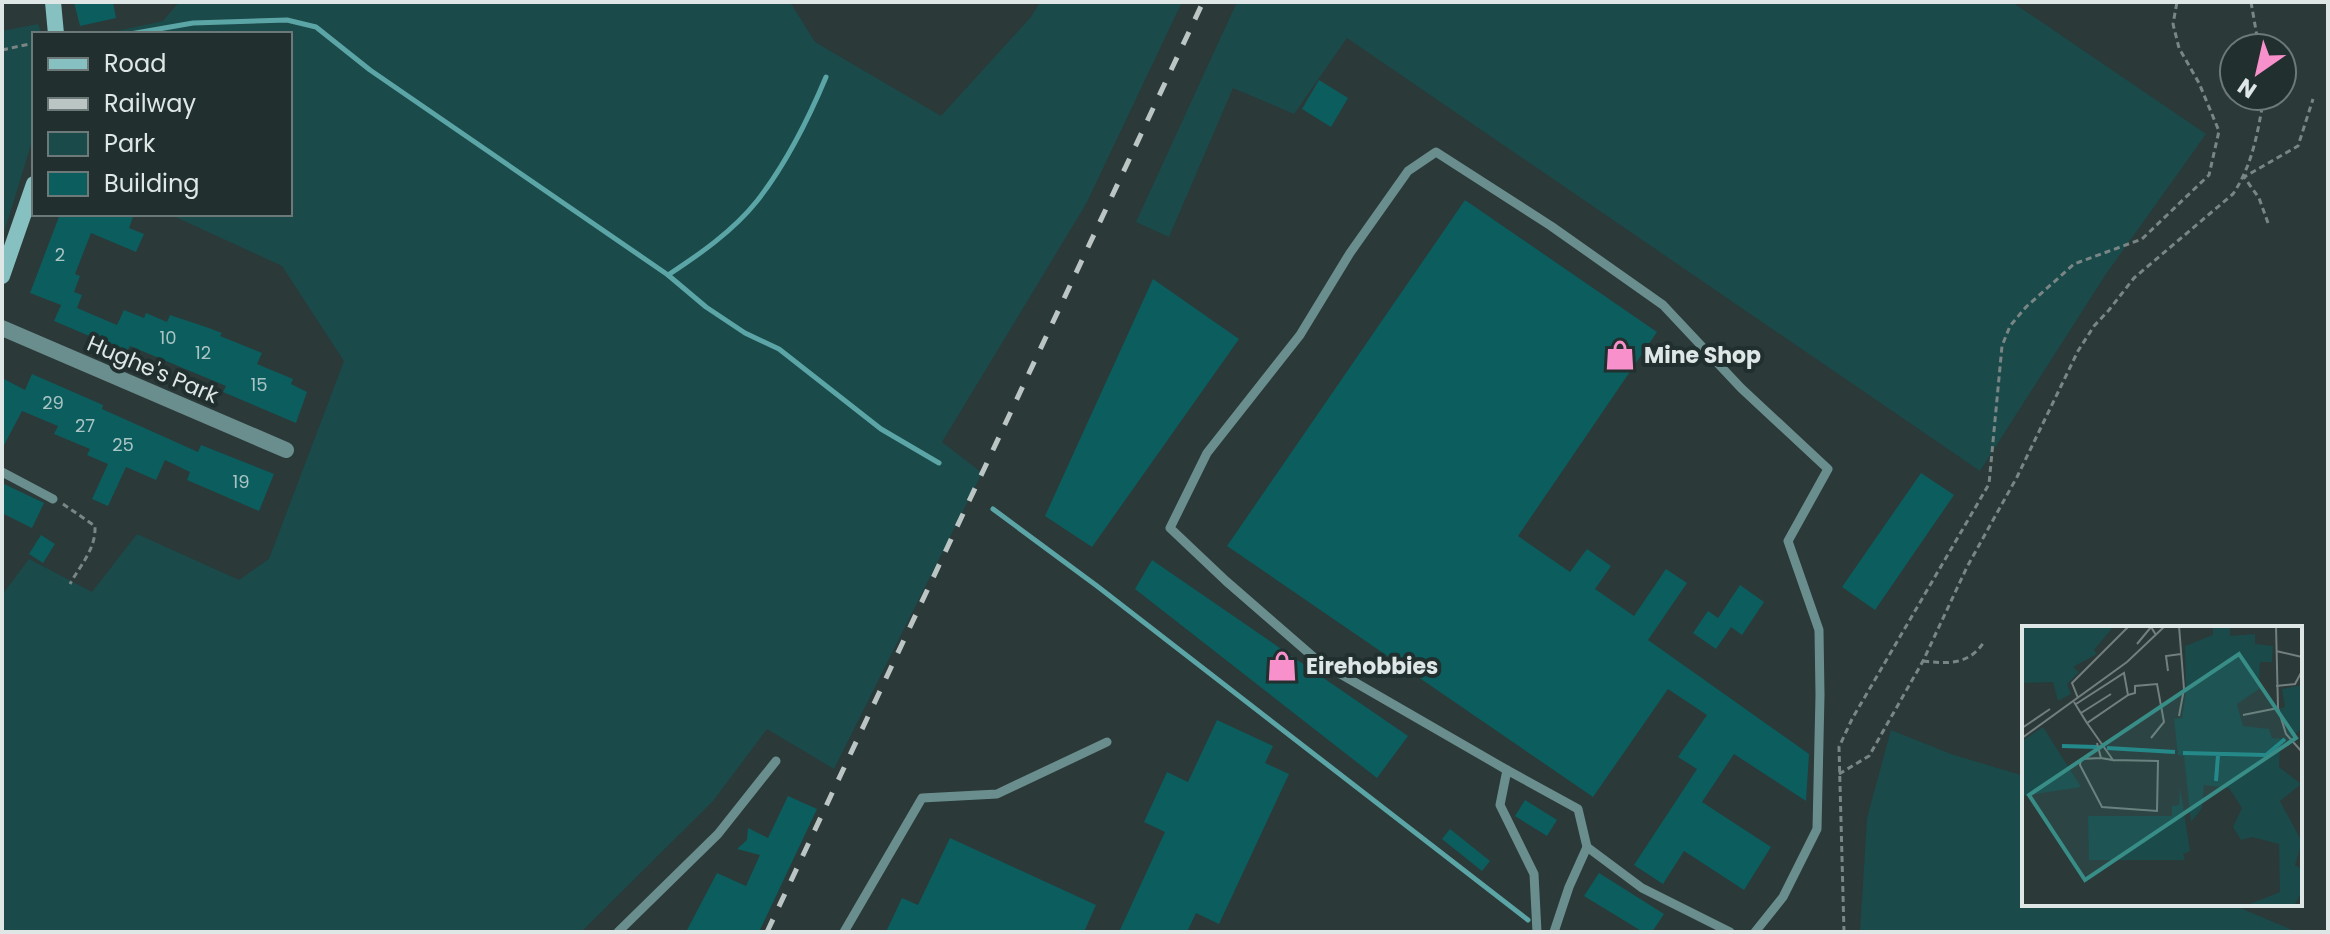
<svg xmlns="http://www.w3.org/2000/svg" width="2330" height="934" font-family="Poppins,sans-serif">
<rect width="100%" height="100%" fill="#2b3939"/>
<g fill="#1a4a4a">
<path d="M179,2h611l25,40 126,74 90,-99 9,-15h142l-96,202 -144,238 40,31 -148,296 -67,-40 -54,72 -132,131h-579v-337l27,-36 63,33 45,-58 102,46 30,-21 75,-198 -62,-95 -113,-52h121v-180h-187l60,-13z"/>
<path d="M1237,2h775l194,132 -100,140 -126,197 -633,-433 -53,76 -61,-26 -64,149 -33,-15z"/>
<path d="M38,24l4,10h-8v101l-32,104v-208z"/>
<path d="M1891,730l60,24 73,22v128h207l66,28h-437l7,-114z"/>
</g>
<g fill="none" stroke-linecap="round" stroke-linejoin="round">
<g stroke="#5ca5a6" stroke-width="5">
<path d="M130,34l63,-11 94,-3 29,7 54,43 298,205 38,32 39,26 34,16 102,80 58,34"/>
<path d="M668,275c32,-21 65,-44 89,-74 29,-37 51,-81 69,-124"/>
<path d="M993,509l104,77 431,334"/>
</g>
</g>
<g fill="#0c5d5e">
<path d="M74,2h39l3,16 -36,8z"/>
<path d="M1319,80l29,18 -17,29 -29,-18z"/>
<path d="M1465,200l192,132 -139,204 52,36 17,-23 24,17 -16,23 39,27 32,-47 21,14 -39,57 161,114 -3,47 -72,-47 -32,48 69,45 -27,43 -60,-39 -21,33 -29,-19 63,-96 -19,-12 29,-42 -39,-26 -75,108 -366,-251z"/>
<path d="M60,214h74l-5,14 15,6 -8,18 -45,-19 -16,41 5,2 -6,16 8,3 -5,13 40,17 7,-15 20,8 2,-5 21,9 3,-7 36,12 16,6 -2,3 42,17 -5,11 36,15 -2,5 16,8 -11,31 -73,-31 3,-6 -96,-40 -3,6 -73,-31 7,-16 -31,-12z"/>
<path d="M1153,279l86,60 -147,208 -47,-31z"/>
<path d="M32,374l71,31 -1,4 96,43 3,-7 73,29 -15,37 -72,-31 3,-8 -25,-12 -9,20 -30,-13 -18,39 -16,-7 16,-35 -21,-9 3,-6 -36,-15 4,-8 -36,-15 -20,38v-71l23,12z"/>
<path d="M1921,473l33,22 -79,115 -33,-23z"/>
<path d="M2,483l42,20 -12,25 -30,-15z"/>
<path d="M41,535l14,9 -12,19 -14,-9z"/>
<path d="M1152,560l256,176 -31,42 -242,-189z"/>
<path d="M1740,585l24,17 -22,33 -11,-8 -15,22 -23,-16 15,-22 10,7z"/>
<path d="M1217,720l56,26 -8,17 24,11 -70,150 -23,-11 -9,19h-68l46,-100 -21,-10 23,-50 21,10z"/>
<path d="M788,796l29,13 -58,123h-73l31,-59 29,13 14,-31 -23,-6 10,-9 1,-12 20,10z"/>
<path d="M1525,800l32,20 -10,16 -32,-20z"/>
<path d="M1450,829l40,32 -8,10 -40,-32z"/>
<path d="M950,838l146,67 -12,27h-198l16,-34 16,7z"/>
<path d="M1599,873l65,41 -12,18h-9l-59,-36z"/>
</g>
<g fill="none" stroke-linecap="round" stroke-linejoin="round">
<g stroke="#7a8686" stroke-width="3" stroke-dasharray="6 4" stroke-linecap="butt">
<path d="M2251,2l8,46"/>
<path d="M2,50l32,-7"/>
<path d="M2268,223l-9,-25 -15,-21 54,-31 15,-47"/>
<path d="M63,504l32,22c1,23 -14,38 -25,58"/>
<path d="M1923,661c25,3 46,4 61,-19"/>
<path d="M1839,774l30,-18 54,-95 44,-94 50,-90 61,-126 16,-25 15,-16 25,-32 99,-84c20,-30 25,-63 31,-98"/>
<path d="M1844,932l-5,-185 13,-28 137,-235 13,-138 8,-20 16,-19 48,-43 68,-25 67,-64 10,-44 -20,-48 -20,-35 -6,-24 4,-22"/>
</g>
<g stroke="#6a8e8e" stroke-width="9">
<path d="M2,472l51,27"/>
<path d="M1507,770l-189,-109 -92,-80 -56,-53 37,-75 93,-118 50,-82 58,-82 28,-19 115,74 112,79 78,83 87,81 -40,72 31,89 1,65 -3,134 -34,68 -28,35"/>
<path d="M1587,847l55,41 88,44"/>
<path d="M618,932l100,-98 58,-73"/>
<path d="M844,932l78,-134 75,-4 110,-52"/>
<path d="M1537,932l-3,-58 -34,-69 7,-35 71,39 9,38 -18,40 -15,45"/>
</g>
<path stroke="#6a8e8e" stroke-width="16" d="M2,328l284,122"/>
<g stroke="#86c0c0" stroke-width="16">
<path d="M53,2l3,32"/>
<path d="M2,276l32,-92"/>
</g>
<path stroke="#bbc5c4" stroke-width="5" stroke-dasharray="14 14" stroke-linecap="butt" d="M767,932l436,-930"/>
</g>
<defs>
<g id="shop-bare" transform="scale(2.4)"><path d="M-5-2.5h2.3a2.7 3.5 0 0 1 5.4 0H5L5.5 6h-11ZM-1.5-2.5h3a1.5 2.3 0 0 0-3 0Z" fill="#f890cb" stroke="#212f2f" stroke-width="2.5" paint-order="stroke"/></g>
</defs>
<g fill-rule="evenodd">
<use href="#shop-bare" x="1620" y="355"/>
<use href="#shop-bare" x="1282" y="666"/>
</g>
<g text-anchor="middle" stroke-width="8" stroke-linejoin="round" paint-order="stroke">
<g font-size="18" fill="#aac4c4">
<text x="60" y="261">2</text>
<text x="168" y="344">10</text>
<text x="203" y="359">12</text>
<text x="259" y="391">15</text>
<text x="53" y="409">29</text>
<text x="85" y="432">27</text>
<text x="123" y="451">25</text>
<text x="241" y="488">19</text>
</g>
<g font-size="22" font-weight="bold" fill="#dee7e6" stroke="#212f2f" text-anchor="start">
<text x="1644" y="363">Mine Shop</text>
<text x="1306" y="674">Eirehobbies</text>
</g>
<g font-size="22" fill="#dee7e6" stroke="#212f2f">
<text transform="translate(153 369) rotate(23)" y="8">Hughe's Park</text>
</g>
</g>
<g transform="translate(2022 626)">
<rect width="280" height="280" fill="#2b3939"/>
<path d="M2,0h90l-20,24 3,4 -24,13 6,5 -12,12 4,10 -13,7 -5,-19 -31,1zM191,0h17v10l25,-2v10l18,2 -1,16h-12l-1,27 -22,15 6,22 26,3 3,9 14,1 -6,7 -1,21 22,17 -21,17 22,41 -7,23 7,4v22l-8,15h-49l35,-14 -1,-48 -27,-7 -11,3 -8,-13 9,-19 -13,-20 -25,-3 -2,23 -11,14 -7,-66 -6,-1 -4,-36 8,-1 4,-27 -1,-45 28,-11zM280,59v43l-11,10 -12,-29 6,-2 -3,-18zM21,101l38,60 -59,9v-55zM158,161l10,64 -7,3 2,6h-96l-1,-44h84v-10l7,-1z" fill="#1a4a4a"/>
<path fill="none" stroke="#24898a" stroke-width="4" d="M40,120l35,1M85,122l68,4M161,127l83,2 19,-16M194,155l2,-26"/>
<path fill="none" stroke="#737f7e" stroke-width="2" d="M254,0l2,82 8,26 16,18M115,18l14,-17 5,8M254,25l26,6M146,45l-2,-15 15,-2M254,60l19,-2 7,-13M106,69l7,-2v-7l22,-2 7,38 -13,16M56,72l-6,-15 57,-57M52,76l13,21 41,-28 -4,-22 -48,31M59,87l30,-19M221,89l35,-7M157,90l5,-27 -5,-63M65,97l26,37 -12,-2 -4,-15M0,102l28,-19M0,112l105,-76 38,-36M79,132l-20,1 -1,6 22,42 55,4 1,-50 -45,-1"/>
<path fill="#388d86" fill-opacity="0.15" stroke="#388d86" stroke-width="4" d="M217,28l57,84 -211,142 -56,-85z"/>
<rect width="280" height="280" fill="none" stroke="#dee7e6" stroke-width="4"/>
</g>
<rect width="2330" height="934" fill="none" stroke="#dee7e6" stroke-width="8"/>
<rect x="32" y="32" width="260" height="184" fill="#212f2f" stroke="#6d7978" stroke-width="2"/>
<rect x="48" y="58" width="40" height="12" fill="#86c0c0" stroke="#6d7978" stroke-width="2"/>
<text x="104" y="72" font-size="24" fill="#dee7e6">Road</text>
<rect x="48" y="98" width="40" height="12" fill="#bbc5c4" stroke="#6d7978" stroke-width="2"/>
<text x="104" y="112" font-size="24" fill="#dee7e6">Railway</text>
<rect x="48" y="132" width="40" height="24" fill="#1a4a4a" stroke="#6d7978" stroke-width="2"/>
<text x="104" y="152" font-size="24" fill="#dee7e6">Park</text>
<rect x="48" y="172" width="40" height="24" fill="#0c5d5e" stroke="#6d7978" stroke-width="2"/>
<text x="104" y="192" font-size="24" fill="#dee7e6">Building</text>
<g transform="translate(2258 72) rotate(214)"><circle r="38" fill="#212f2f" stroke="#6d7978" stroke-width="2"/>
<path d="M0-6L14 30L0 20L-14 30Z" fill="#f890cb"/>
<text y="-12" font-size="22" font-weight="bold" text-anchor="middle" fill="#dee7e6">N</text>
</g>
</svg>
